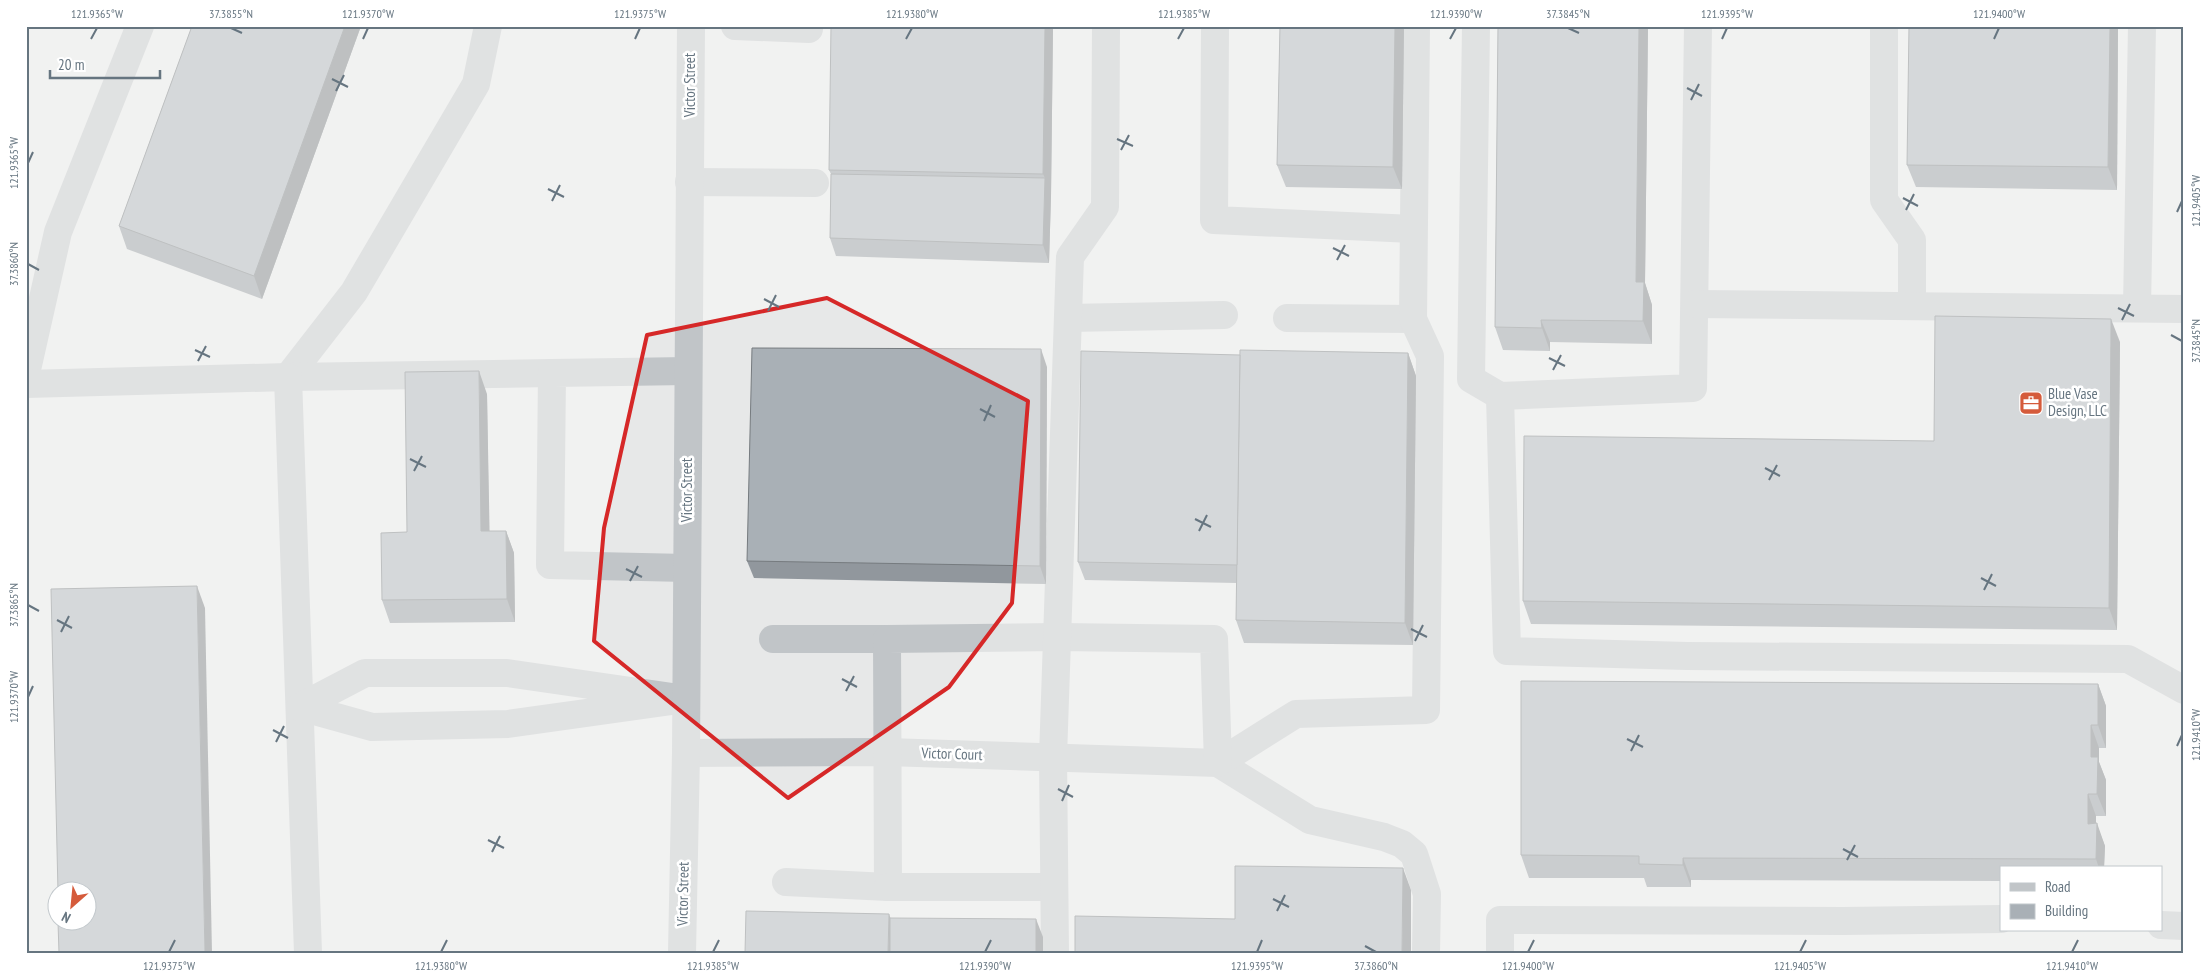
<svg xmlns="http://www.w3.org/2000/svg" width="2210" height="979" font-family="'PT Sans Narrow',sans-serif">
<rect width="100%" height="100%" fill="#f9f9f7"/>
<path fill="#e7e8e8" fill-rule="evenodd" d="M26,26h2158v927h-2158zM2001,868h160v62h-160zM58,892h30v30h-30z"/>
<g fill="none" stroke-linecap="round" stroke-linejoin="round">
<g stroke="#c1c5c8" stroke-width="28">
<path d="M735,26l74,3"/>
<path d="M1215,26l-1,194 199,9"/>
<path d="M1476,26l-5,353 29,17"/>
<path d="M1698,26l-5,362 -193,8 7,255 180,5 441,3 56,31"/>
<path d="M1884,26v174l28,40v66"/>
<path d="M689,182l126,1"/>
<path d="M1695,304l489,5"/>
<path d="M2137,308l5,-282"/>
<path d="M1068,318l156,-3"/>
<path d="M1287,318l126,1"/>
<path d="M26,374l32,-142 82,-206"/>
<path d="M288,377l66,-85 122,-208 12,-58"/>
<path d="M288,377l264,-4"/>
<path d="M26,384l262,-7 20,576"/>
<path d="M687,568l-137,-3 2,-192 136,-2"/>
<path d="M773,639h114"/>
<path d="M365,673h142l179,26 -178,25 -136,3 -72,-20z"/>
<path d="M686,753l201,-1 331,11 92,57 74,17 18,7 12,10 13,40 -1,59"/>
<path d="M1218,763l78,-49 130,-4 4,-354 -17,-37 3,-293"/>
<path d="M786,882l102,5 -1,-248 172,-2 155,2 4,124"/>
<path d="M888,887h166"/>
<path d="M2161,925l23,1"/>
<path d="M682,953l4,-200 5,-727"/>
<path d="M1055,953l-2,-196 17,-500 35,-50 1,-181"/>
<path d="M1500,953v-33l343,1 158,-2"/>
</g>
</g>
<g fill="#91979d">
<path d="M192,26h169l-99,273 -135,-50 -8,-23z"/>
<path d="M1053,26l-2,170 -2,67 -213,-7 -6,-18 1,-64 -2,-4z"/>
<path d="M1280,26h124l-2,163 -116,-2 -9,-22z"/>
<path d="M1498,26h150l-3,257 7,22v39l-102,-2v9l-47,-1 -8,-23z"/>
<path d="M2118,26l-1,164 -201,-3 -9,-22z"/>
<path d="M2120,342l-3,288 -586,-6 -8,-23 411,-160z"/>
<path d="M1408,353l8,23 -3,269 -169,-2 -8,-23 1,-37 -152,-3 -7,-18 162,-207z"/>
<path d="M1047,367l-1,217 -292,-6 -7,-17z"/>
<path d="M487,394l2,137h17l8,22 1,69 -125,1 -8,-23z"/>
<path d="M2098,684l8,22v42h-7v14l7,18v36h-10v7l9,23 -1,22h-103v13l-310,-1v7h-44l-3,-9h-115l-8,-23z"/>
</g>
<g fill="#767b7f">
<path d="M345,26h16l-99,273 -8,-23z"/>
<path d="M1045,26h8l-2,170 -2,67 -6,-18 2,-67 -2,-4z"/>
<path d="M1395,26h9l-2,163 -9,-22z"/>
<path d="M1639,26h9l-3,257 7,22v39l-9,-23 -7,-39z"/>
<path d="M2110,26h8l-1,164 -9,-23z"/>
<path d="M2111,319l9,23 -3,288 -8,-22z"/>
<path d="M1541,320l9,22v9l-8,-23z"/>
<path d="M1041,349l6,18 -1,217 -6,-18z"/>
<path d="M1408,353l8,23 -3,269 -8,-22z"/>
<path d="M479,371l8,23 3,160 -9,-23z"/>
<path d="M506,531l8,22 1,69 -8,-23z"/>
<path d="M197,586l8,22 7,345h-7z"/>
<path d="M2098,684l8,22v42l-8,-23z"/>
<path d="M2091,725l8,23v14l7,18v36l-9,-22 -6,-37z"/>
<path d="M2088,794l8,22v29l1,-22 8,23 -1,22h-5l-3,-9 -8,-35z"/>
<path d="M1683,858l8,22v7l-8,-22z"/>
<path d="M1403,868l8,22v63h-9z"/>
<path d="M889,914l8,22v17h-9z"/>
<path d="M1036,919l7,18v16h-7z"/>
</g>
<g fill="#a9b0b6" stroke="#767b7f">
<path d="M192,26h153l-91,250 -135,-50z"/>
<path d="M831,26h214l-2,148 -214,-4z"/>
<path d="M1280,26h115l-2,141 -116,-2z"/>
<path d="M1498,26h141l-3,256h8l-1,39 -102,-1 1,8 -47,-1z"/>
<path d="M1909,26h201l-2,141 -201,-2z"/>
<path d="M831,174l214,4 -2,67 -213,-7z"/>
<path d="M1935,316l176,3 -2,289 -586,-7 1,-165 410,5z"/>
<path d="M752,348l289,1 -1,217 -293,-5z"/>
<path d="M1240,350l168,3 -3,270 -169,-3z"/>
<path d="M1081,351l159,4 -3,210 -159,-3z"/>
<path d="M479,371l2,160h25l1,68 -125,1 -1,-67 26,-1 -2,-160z"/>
<path d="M197,586l8,367h-146l-1,-31h30v-30h-30l-7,-303z"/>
<path d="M1521,681l577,3v41h-7v32h7l-1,37h-9v30l9,-1 -1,36 -413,-1v7l-44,-1v-8l-118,-1z"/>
<path d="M1235,866l168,2 -1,85h-327v-37l160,3z"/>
<path d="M746,911l143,3 -1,39h-143z"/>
<path d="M890,918l146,1v34h-146z"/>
</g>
<path d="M0 0H2210V979H0ZM827,298l201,103 -16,202 -63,84 -161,111 -194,-157 10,-113 43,-193z" fill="#f9f9f7" fill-opacity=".55" fill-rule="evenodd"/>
<path fill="none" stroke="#d62828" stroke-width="4" stroke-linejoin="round" d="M827,298l201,103 -16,202 -63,84 -161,111 -194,-157 10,-113 43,-193z"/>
<path fill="none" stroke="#667580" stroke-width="2" d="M231,28l11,5M1568,28l11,5M91,39l6,-11M363,39l5,-11M635,39l5,-11M906,39l6,-11M1178,39l6,-11M1450,39l6,-11M1722,39l5,-11M1994,39l5,-11M332,79l16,8M1687,88l15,8M336,91l8,-16M1691,100l8,-16M1117,139l16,7M1121,150l8,-15M28,163l5,-11M548,189l16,8M1903,198l15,8M552,201l8,-16M1906,210l8,-16M2177,212l5,-11M1333,248l16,8M1337,260l8,-15M28,264l11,6M764,299l15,8M2118,308l16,8M768,311l8,-16M2122,320l8,-16M2171,335l11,6M195,350l15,7M1549,358l16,8M198,361l8,-15M1553,370l8,-15M980,409l15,8M984,421l7,-16M410,459l16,8M1765,468l15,8M414,471l8,-15M1769,480l8,-15M1195,519l16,8M1199,531l8,-16M626,569l16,8M1981,578l15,8M630,581l8,-15M1984,590l8,-16M28,605l11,6M57,620l15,8M1411,629l16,8M61,632l8,-16M1415,641l8,-16M842,679l15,8M846,691l8,-15M28,697l5,-11M273,730l15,8M1627,739l16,8M276,742l8,-16M2177,746l5,-11M1631,751l8,-16M1058,789l15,8M1062,801l7,-16M488,840l16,8M1843,849l15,8M492,852l8,-16M1847,860l8,-15M1273,899l16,8M1277,911l8,-16M1365,946l11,6M169,952l6,-12M441,952l6,-12M713,952l6,-12M985,952l6,-12M1257,952l5,-12M1528,952l6,-12M1800,952l6,-12M2072,952l6,-12"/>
<defs>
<g id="office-square" transform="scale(1.25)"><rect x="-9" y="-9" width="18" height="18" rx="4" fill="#d55b3b" stroke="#fff"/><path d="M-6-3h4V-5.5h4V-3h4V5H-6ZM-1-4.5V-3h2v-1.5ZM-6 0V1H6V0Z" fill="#fff"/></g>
</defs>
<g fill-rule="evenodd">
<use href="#office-square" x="2031" y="403"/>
</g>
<g text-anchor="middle" stroke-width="5" stroke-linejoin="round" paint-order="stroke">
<g font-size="15" fill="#667580" stroke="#fff">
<text transform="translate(690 85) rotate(-90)" y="5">Victor Street</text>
<text transform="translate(687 490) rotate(-90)" y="5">Victor Street</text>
<text transform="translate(952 754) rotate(2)" y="5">Victor Court</text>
<text transform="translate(683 894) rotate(-89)" y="5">Victor Street</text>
</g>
<g font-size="15" fill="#667580" stroke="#fff" text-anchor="start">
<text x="2048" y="399">Blue Vase<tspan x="2048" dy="17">Design, LLC</tspan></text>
</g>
</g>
<rect width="2210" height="979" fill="none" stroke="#ffffff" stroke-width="55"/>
<rect x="2000" y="866" width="162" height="65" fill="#ffffff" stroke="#c2c8cc"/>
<rect x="2010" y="883" width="25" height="8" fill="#c1c5c8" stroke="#c2c8cc"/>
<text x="2045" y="892" font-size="15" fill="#667580">Road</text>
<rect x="2010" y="904" width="25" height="15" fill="#a9b0b6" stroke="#c2c8cc"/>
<text x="2045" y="916" font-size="15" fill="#667580">Building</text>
<g transform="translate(72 906) rotate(207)"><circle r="24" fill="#ffffff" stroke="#c2c8cc"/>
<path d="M0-4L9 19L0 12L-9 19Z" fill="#d55b3b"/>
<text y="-8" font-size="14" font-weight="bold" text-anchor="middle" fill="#667580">N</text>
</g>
<path d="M50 70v8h110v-8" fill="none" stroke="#667580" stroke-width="2.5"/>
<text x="58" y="70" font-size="15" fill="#667580" stroke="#ffffff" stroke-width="4" paint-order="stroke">20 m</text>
<rect x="28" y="28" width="2154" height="924" fill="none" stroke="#667580" stroke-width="2"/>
<g font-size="12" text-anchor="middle" fill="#667580">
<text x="97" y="18">121.9365°W</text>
<text x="231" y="18">37.3855°N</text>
<text x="368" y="18">121.9370°W</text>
<text x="640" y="18">121.9375°W</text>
<text x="912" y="18">121.9380°W</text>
<text x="1184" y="18">121.9385°W</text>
<text x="1456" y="18">121.9390°W</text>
<text x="1568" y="18">37.3845°N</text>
<text x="1727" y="18">121.9395°W</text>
<text x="1999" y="18">121.9400°W</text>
<text transform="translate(14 163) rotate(-90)" y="4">121.9365°W</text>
<text transform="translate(2196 201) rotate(-90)" y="4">121.9405°W</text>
<text transform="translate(14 264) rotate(-90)" y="4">37.3860°N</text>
<text transform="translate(2196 341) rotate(-90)" y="4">37.3845°N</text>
<text transform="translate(14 605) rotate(-90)" y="4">37.3865°N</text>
<text transform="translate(14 697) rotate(-90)" y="4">121.9370°W</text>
<text transform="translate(2196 735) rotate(-90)" y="4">121.9410°W</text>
<text x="169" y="970">121.9375°W</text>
<text x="441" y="970">121.9380°W</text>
<text x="713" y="970">121.9385°W</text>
<text x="985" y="970">121.9390°W</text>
<text x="1257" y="970">121.9395°W</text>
<text x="1376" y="970">37.3860°N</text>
<text x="1528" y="970">121.9400°W</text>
<text x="1800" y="970">121.9405°W</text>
<text x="2072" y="970">121.9410°W</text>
</g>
</svg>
